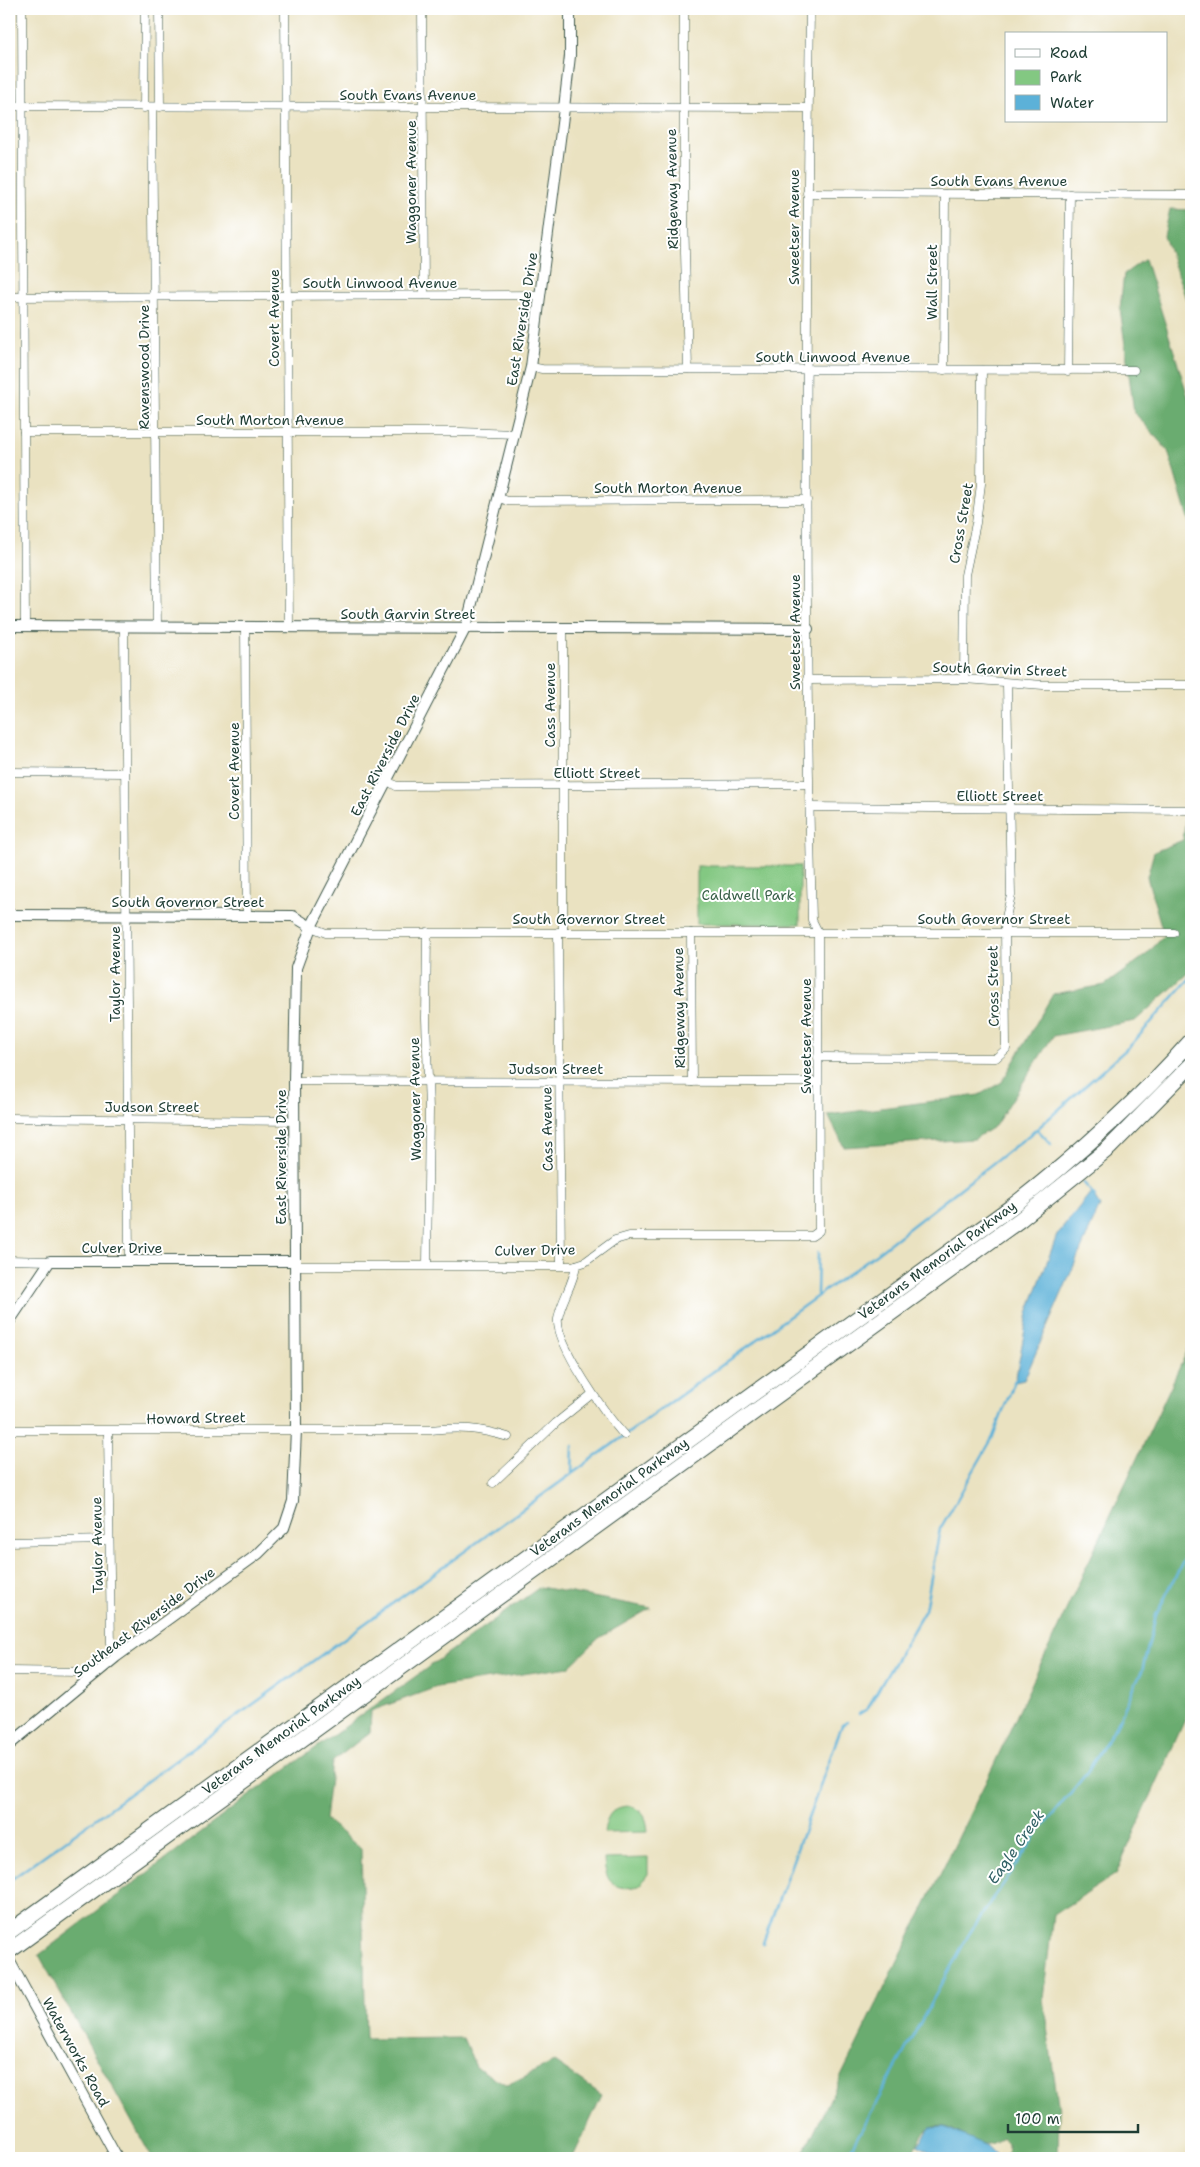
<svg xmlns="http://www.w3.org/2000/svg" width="1200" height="2167" font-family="'Shantell Sans',sans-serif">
<rect width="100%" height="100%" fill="#fff"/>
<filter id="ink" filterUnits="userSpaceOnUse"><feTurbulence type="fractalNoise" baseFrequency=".02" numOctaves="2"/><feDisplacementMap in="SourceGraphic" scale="10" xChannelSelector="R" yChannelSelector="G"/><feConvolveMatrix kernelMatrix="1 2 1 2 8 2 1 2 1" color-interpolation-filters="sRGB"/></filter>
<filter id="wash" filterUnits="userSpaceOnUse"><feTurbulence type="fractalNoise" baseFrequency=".0096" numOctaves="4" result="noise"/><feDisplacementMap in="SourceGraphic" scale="20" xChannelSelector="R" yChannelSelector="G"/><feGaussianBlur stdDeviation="1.12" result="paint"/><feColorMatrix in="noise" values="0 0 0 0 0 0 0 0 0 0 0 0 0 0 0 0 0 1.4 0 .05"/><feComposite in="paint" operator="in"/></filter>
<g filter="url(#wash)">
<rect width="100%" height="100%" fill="#eae2c1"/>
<g fill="#83c882" stroke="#51825b">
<rect x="697" y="866" width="103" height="58"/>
<path d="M630,1806c14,5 17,12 18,26l-44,1c2,-17 8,-27 26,-27z"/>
<path d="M648,1858v16l-9,12c-25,6 -34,-4 -35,-27z"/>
</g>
<g fill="#6aac70" stroke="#447452">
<path d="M1170,209l21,1v103l-27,-77z"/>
<path d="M1145,259l46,147v123l-23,-78 -34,-39 -14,-104 4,-34z"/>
<path d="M1191,768v203l-56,50 -82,15 -58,90 -21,13 -130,8 -16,-32 151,-20 23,-13 51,-88 52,-9 41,-30 18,-19 -17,-59 7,-25 29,-12z"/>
<path d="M1191,1343v363l-75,168 -63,41 -10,84 16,111 -1,48h-51l1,-15 -5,-6c-24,24 -50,-22 -74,-8 -10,5 -12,21 -19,29h-109l188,-383z"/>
<path d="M540,1587l111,21 -52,30 -30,29 -132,20 -66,24 -1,21 -38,30 -7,57 36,30 5,190 97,-1 13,29 31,18 47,-23 48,33 -28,60 -3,3h-419l-113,-203 207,-157z"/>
</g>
<g fill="#5cb1d8" stroke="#3e7786">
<path d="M1091,1192l9,14 -76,174 -9,2 13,-69 29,-78z"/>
<path d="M944,2127l44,19 8,8 -1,4c-26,0 -55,3 -77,-13l12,-17z"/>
</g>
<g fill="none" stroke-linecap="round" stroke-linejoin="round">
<g stroke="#5cb1d8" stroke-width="2.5">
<path d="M1037,1129l14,15"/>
<path d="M1083,1182l12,14 -1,2"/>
<path d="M817,1294l1,-41"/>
<path d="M572,1472l1,-26"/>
<path d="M859,1714l8,-5 58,-99 15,-81 53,-92 22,-57"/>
<path d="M9,1881l868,-628 160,-124 94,-84 60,-68"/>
<path d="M763,1943l79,-218 5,-3"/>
<path d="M846,2158l123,-224 72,-105 45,-55 30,-48 26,-55 14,-56 35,-69"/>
</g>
</g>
</g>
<g filter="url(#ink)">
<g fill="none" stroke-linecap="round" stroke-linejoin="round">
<g stroke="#3d5649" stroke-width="9">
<g id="minor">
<path d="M22,9l3,617"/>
<path d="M159,9l1,98"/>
<path d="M285,9l4,618"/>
<path d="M422,9l2,286"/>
<path d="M684,9v204l4,156"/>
<path d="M9,106l798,2"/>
<path d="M144,108l1,-99"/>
<path d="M152,108l5,518"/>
<path d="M807,193l384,2"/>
<path d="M9,297l532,-2"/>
<path d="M531,367l11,2 592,1"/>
<path d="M944,370l1,-176"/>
<path d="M1068,371l2,-177"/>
<path d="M24,432h437l54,2"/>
<path d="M499,498l9,3 299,-1"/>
<path d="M124,626l5,635"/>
<path d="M245,627l2,289"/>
<path d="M563,628v304"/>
<path d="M964,679l1,-104 11,-52 5,-39 1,-114"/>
<path d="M807,680l157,-1 79,6h148"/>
<path d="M9,772l115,1"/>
<path d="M388,781l8,5 412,-2"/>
<path d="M810,807l381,3"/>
<path d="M311,927l15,6h848"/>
<path d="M427,932l-1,86 3,92 -2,155"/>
<path d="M558,932l3,333"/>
<path d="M691,933l1,149"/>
<path d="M818,1057l178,1 10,-9 -1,-127 6,-27 -4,-211"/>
<path d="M294,1081l524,1"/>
<path d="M9,1118l285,3"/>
<path d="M9,1260l41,1"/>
<path d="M576,1265c-3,21 -15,35 -18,54 -3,24 49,98 66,116"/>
<path d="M295,1266h278l12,-4 30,-22 14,-4h183l7,-5 -1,-299 -6,-12c-8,-303 -6,-607 -2,-911"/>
<path d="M9,1430h422c30,-3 47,-2 77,7"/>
<path d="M108,1431l3,217 5,9"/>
<path d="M493,1483l63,-60 36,-29"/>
<path d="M9,1542l100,-2"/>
<path d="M9,1671l71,1 10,6"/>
</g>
</g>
<g stroke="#3d5649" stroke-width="12">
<g id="tertiary">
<path d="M9,626l799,3"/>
<path d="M9,915l284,1 18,11"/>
<path d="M9,1322l41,-61h245"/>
<path d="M9,1745l107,-88 142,-103 26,-26 9,-27 3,-72 -2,-348 2,-113 15,-41 155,-300 65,-260 33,-259 6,-52v-47"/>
<path d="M9,1960l108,198"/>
</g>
</g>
<g stroke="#3d5649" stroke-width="17">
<g id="motorway">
<path d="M9,1932l1001,-724c66,-51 126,-105 181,-167"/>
<path d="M9,1951l1012,-732 88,-71 82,-83"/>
</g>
</g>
<use href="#minor" stroke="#fff" stroke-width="8"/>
<use href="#tertiary" stroke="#fff" stroke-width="10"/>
<use href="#motorway" stroke="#fff" stroke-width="15"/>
</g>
</g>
<g text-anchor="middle" stroke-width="4" stroke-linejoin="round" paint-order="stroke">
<g font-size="14" fill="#1f3d34" stroke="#fff">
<text x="408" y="100">South Evans Avenue</text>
<text x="999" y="186">South Evans Avenue</text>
<text transform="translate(411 182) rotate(-90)" y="5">Waggoner Avenue</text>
<text transform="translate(672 189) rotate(-91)" y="5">Ridgeway Avenue</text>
<text transform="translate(794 227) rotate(-90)" y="5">Sweetser Avenue</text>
<text transform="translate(932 282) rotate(-90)" y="5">Wall Street</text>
<text x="380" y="288">South Linwood Avenue</text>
<text transform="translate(274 318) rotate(-90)" y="5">Covert Avenue</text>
<text transform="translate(522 319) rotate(-81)" y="5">East Riverside Drive</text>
<text x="833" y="362">South Linwood Avenue</text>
<text transform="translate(144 367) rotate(-90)" y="5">Ravenswood Drive</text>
<text x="270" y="425">South Morton Avenue</text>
<text x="668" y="493">South Morton Avenue</text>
<text transform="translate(961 523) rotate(-80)" y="5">Cross Street</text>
<text x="408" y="619">South Garvin Street</text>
<text transform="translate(795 632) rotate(-90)" y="5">Sweetser Avenue</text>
<text transform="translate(1000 669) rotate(2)" y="5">South Garvin Street</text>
<text transform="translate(550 705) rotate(-90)" y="5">Cass Avenue</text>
<text transform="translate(385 755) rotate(-63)" y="5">East Riverside Drive</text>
<text transform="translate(234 771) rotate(-90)" y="5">Covert Avenue</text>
<text x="597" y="778">Elliott Street</text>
<text x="1000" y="801">Elliott Street</text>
<text x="188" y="907">South Governor Street</text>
<text x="589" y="924">South Governor Street</text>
<text x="994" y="924">South Governor Street</text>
<text transform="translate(115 974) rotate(-90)" y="5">Taylor Avenue</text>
<text transform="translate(993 986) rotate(-91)" y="5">Cross Street</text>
<text transform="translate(679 1008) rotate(-91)" y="5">Ridgeway Avenue</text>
<text transform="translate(806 1036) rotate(-90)" y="5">Sweetser Avenue</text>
<text x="556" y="1074">Judson Street</text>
<text transform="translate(415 1099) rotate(-91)" y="5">Waggoner Avenue</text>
<text x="152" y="1112">Judson Street</text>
<text transform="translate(547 1129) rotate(-91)" y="5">Cass Avenue</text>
<text transform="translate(281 1157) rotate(-90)" y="5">East Riverside Drive</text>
<text x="122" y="1253">Culver Drive</text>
<text transform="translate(535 1250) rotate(-1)" y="5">Culver Drive</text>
<text transform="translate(937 1260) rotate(-36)" y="5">Veterans Memorial Parkway</text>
<text transform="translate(196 1418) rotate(-1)" y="5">Howard Street</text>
<text transform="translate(609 1497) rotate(-36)" y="5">Veterans Memorial Parkway</text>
<text transform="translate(97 1545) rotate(-91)" y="5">Taylor Avenue</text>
<text transform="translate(144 1622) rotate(-37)" y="5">Southeast Riverside Drive</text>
<text transform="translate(281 1735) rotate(-36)" y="5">Veterans Memorial Parkway</text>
<text transform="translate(76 2052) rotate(61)" y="5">Waterworks Road</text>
</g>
<g font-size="14" fill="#386048" stroke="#fff">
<text x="748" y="900">Caldwell Park</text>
</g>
<g font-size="15" font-style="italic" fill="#316065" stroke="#fff">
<text transform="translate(1016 1847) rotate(-55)" y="5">Eagle Creek</text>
</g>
</g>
<rect width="1200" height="2167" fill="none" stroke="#fff" stroke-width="30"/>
<rect x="1005" y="32" width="162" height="90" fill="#ffffff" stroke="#a5b1ae"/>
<rect x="1015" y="49" width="25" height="8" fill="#ffffff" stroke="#a5b1ae"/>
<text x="1050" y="58" font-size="15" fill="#1f3d34">Road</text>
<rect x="1015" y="70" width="25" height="15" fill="#83c882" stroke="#a5b1ae"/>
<text x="1050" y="82" font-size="15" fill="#1f3d34">Park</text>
<rect x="1015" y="95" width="25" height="15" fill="#5cb1d8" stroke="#a5b1ae"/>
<text x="1050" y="108" font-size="15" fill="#1f3d34">Water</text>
<path d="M1008 2124v8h130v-8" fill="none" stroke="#1f3d34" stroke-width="2.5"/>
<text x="1015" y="2124" font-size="15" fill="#1f3d34" stroke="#ffffff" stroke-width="4" paint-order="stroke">100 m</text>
</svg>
